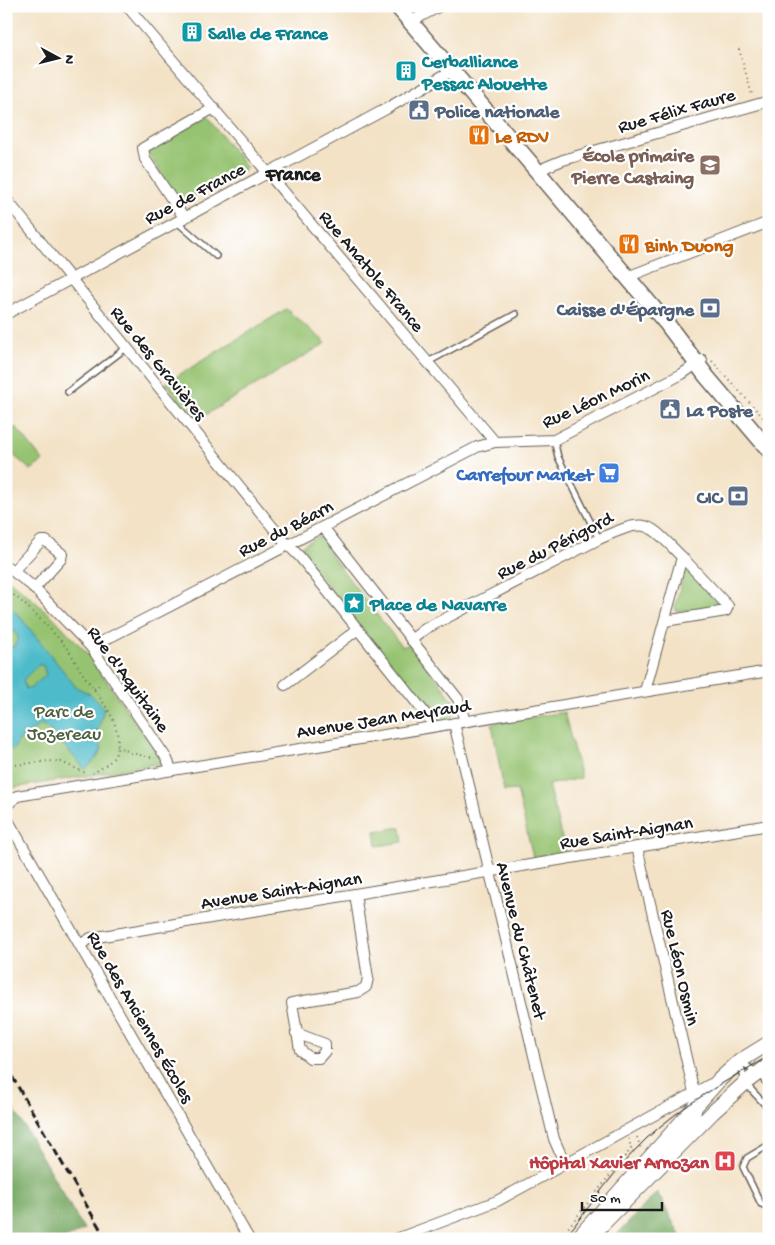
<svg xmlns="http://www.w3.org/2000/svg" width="775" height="1245" font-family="'Gochi Hand',sans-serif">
<rect width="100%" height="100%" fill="#fff"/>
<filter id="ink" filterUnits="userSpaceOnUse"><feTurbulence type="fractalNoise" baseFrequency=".02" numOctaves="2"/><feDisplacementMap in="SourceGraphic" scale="10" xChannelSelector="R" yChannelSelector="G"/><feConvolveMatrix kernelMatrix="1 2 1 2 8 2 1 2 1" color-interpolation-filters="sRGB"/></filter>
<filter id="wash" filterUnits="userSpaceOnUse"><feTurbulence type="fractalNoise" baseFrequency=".0096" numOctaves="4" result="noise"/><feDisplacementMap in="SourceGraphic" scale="20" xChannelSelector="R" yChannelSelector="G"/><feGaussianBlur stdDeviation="1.12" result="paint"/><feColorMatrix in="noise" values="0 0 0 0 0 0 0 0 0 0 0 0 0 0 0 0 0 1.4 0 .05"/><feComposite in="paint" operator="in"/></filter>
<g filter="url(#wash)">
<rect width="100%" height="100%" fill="#f3e2c6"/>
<g fill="#96c371" stroke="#597046">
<path d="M207,117l40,51 -67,36 -34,-54z"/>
<path d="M286,309l40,34 -131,78 -29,-38z"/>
<path d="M16,427l27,34 -12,9 -25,-21v-15z"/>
<path d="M316,537h7l7,5 -4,7 76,98 8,-3 46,60 -3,13 -12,3 -7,-1 -126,-158 -6,-11 1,-5z"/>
<path d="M688,571l30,32 2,2 -3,3 -41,3 -1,-5 9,-33z"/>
<path d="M6,577l47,40 33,35 78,111 -158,26z"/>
<path d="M564,712l17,66 -33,7 18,68 -33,4 -16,-67 -13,1 -12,-67z"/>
<path d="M401,827l2,15 -26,4 -2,-15z"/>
</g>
<g fill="#78a963" stroke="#4a6240">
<path d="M6,1095l78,135 -21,9h-57z"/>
<path d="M657,1192l25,47h-69z"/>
</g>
<path fill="#4ebbca" stroke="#356c73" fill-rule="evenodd" d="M6,607l11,6 59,74 14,7 14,14 -7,26 5,15 -6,10 -11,10 -34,-38 -10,-7 -21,15 -7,11 -7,-5v-99l8,1 4,-9 -3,-7h-4l-5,6zM38,665h5l3,10 -15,13 -5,1 -3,-9z"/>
</g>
<g filter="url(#ink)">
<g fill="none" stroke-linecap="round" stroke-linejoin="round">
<g stroke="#676158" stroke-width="8">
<g id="service">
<path d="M176,221l40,35"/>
<path d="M428,362l88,-48"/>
<path d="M68,392l58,-44"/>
<path d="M554,440l4,17 41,82"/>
<path d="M740,1062l5,21 24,26"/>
<path d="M741,1062l17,11 11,13"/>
<path d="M769,1145l-22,13 -4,9 18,37 8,3"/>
</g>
</g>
<g stroke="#676158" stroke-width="12">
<g id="minor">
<path d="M127,6l368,436"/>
<path d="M410,22l30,-16"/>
<path d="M539,174l7,-7 17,-7 206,-59"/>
<path d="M6,199l278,342 16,16 124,155 7,9 1,5"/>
<path d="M183,216l-38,-57 -2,-11 71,-40"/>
<path d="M627,277l142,-55"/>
<path d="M6,314l380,-205 65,-38"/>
<path d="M323,527l135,172 7,22"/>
<path d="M6,566l25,19 60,62 76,112 4,10"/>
<path d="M13,571l28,-30h5l16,13 -1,5 -27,30"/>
<path d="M665,621l61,-10 2,-5 -46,-49"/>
<path d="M411,640l14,-11 174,-90c49,-22 47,-18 83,18l-37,134"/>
<path d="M91,647l386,-200 18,-5 59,-2 128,-66 20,-14"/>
<path d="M285,685l73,-56"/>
<path d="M454,723l100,416 11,25"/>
<path d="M6,806l11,-10 752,-125"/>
<path d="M6,810v7l243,422"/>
<path d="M637,847l60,258 -2,12 -27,32"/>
<path d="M81,944l10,-6 678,-113"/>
<path d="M296,1033l29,11v7l-6,7h-9l-10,-8 -8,-47 66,-11 8,-5 2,-9 -13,-84"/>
<path d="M396,1239l101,-38 214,-117"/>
</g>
</g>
<g stroke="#676158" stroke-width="16">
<g id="secondary">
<path d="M589,1238l124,-126 32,-29 24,-18"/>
<path d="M577,1239l142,-159 21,-19 29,-18"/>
</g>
</g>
<g stroke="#676158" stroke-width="18">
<path id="primary" d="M397,6l270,318 40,53 62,73"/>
</g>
<g stroke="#676158" stroke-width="2" stroke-dasharray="1 4" stroke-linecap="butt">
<path d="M739,49l13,46"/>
<path d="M712,361l57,63"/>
<path d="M763,418l6,-4"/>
<path d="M6,589c22,17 43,38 61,59 6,8 10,18 16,26 14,21 43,51 33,79 -3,9 -16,16 -23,20"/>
<path d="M94,689l8,-6"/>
<path d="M117,746l14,7 24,5"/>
<path d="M6,766l43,-5 12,1 25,11"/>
<path d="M637,1137l4,12"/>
<path d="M6,1222l10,17"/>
<path d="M559,1239l72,-90 -2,-10"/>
</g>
<use href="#service" stroke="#fff" stroke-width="5"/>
<use href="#minor" stroke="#fff" stroke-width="10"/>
<use href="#secondary" stroke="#fff" stroke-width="14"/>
<use href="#primary" stroke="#fff" stroke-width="15"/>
<path stroke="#1c1c1c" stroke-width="1" d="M564,1239c27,-34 51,-70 82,-100 36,-34 80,-58 123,-83"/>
<path stroke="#1c1c1c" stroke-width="3" stroke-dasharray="8 4" stroke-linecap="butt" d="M6,1066l100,173"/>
</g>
</g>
<defs>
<g id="building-square" transform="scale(1.125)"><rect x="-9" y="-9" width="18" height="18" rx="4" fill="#0f9aa8" stroke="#fff"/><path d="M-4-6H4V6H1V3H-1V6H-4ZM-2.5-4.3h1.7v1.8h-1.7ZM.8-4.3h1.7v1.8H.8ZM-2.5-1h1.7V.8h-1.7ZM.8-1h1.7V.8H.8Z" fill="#fff"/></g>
<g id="civic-square" transform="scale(1.125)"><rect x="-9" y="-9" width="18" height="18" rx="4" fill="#5c6f8a" stroke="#fff"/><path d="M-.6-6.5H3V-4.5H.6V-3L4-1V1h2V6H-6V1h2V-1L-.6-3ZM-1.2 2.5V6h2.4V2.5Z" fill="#fff"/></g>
<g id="restaurant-square" transform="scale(1.125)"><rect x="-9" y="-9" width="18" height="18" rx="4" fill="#e8710a" stroke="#fff"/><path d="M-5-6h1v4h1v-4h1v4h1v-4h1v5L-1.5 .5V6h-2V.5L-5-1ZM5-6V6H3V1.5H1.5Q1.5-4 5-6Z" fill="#fff"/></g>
<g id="school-square" transform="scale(1.125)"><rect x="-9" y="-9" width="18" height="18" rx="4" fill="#8d6e63" stroke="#fff"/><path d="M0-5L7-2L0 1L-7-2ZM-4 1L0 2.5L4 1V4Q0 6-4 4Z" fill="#fff"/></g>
<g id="bank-square" transform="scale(1.125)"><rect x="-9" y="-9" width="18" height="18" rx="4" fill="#5c6f8a" stroke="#fff"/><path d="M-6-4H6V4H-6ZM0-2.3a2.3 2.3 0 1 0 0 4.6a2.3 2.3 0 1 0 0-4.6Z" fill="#fff"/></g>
<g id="supermarket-square" transform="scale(1.125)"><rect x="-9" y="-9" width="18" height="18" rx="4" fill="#3f7fe0" stroke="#fff"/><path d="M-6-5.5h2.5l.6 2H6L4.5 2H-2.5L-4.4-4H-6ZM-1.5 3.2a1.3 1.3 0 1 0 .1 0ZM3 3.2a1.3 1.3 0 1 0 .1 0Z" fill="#fff"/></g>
<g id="sight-square" transform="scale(1.125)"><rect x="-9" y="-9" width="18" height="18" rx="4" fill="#0f9aa8" stroke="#fff"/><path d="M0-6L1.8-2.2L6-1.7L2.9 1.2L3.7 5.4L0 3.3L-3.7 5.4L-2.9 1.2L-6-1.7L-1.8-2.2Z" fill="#fff"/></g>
<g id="hospital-square" transform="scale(1.125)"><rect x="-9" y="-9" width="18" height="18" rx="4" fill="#e0444e" stroke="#fff"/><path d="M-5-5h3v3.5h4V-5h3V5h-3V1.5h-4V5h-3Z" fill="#fff"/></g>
</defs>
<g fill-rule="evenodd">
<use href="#building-square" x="192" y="32"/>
<use href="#building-square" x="406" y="71"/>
<use href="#civic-square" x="419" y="110"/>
<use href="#restaurant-square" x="479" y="135"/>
<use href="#school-square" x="710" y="165"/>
<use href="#restaurant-square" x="629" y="244"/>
<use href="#bank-square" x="710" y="308"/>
<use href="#civic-square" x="670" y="409"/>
<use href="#supermarket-square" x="609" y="473"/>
<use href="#bank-square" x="738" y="496"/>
<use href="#sight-square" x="354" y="603"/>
<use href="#hospital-square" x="725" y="1161"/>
</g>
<g text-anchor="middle" stroke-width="4.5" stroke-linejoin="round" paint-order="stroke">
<g font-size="19" font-weight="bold" fill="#0d838f" stroke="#fff" text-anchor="start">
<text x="208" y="39">Salle de France</text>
<text x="422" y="67">Cerballiance<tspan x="422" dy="22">Pessac Alouette</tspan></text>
<text x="370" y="610">Place de Navarre</text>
</g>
<g font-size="19" fill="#1c1c1c" stroke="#fff">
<text transform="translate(676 109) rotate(-16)" y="7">Rue Félix Faure</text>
<text transform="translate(194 192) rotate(-28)" y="7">Rue de France</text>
<text transform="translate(373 270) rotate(50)" y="7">Rue Anatole France</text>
<text transform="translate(160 362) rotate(51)" y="7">Rue des Gravières</text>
<text transform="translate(595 397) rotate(-25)" y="7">Rue Léon Morin</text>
<text transform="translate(285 527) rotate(-27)" y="7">Rue du Béarn</text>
<text transform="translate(554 544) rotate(-27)" y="7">Rue du Périgord</text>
<text transform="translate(130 678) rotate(54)" y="7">Rue d'Aquitaine</text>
<text transform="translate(383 717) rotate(-9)" y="7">Avenue Jean Meyraud</text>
<text transform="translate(626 831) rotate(-9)" y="7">Rue Saint-Aignan</text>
<text transform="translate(281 889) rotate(-9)" y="7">Avenue Saint-Aignan</text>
<text transform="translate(523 940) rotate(76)" y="7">Avenue du Châtenet</text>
<text transform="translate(682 967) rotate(77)" y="7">Rue Léon Osmin</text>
<text transform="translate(142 1016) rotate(60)" y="7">Rue des Anciennes Écoles</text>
</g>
<g font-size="19" font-weight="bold" fill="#4e5e75" stroke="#fff" text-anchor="start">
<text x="435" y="117">Police nationale</text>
<text x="694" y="315" text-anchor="end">Caisse d'Épargne</text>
<text x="686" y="416">La Poste</text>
<text x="722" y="503" text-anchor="end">CIC</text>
</g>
<g font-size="19" font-weight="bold" fill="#c56008" stroke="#fff" text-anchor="start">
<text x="495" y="142">Le RDV</text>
<text x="645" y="251">Binh Duong</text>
</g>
<g font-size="19" font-weight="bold" fill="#785e54" stroke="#fff" text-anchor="end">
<text x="694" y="161">École primaire<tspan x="694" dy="22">Pierre Castaing</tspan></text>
</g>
<g font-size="19" font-weight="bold" fill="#366cbe" stroke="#fff" text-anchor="end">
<text x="593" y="480">Carrefour Market</text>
</g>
<g font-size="19" fill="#4d5f3e" stroke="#fff">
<text x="64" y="717">Parc de<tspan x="64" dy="22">Jozereau</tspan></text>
</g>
<g font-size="19" font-weight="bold" fill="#be3a42" stroke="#fff" text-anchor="end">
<text x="709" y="1168">Hôpital Xavier Arnozan</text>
</g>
<g font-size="20" font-weight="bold" fill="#1c1c1c" stroke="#fff">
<text x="293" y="180">France</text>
</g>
</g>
<rect width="775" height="1245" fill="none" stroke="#fff" stroke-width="25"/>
<g transform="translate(58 58) rotate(97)" stroke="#ffffff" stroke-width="4" paint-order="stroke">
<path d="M0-4L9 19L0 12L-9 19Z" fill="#1c1c1c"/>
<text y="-8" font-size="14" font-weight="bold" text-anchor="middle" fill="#1c1c1c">N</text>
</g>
<path d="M582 1202v8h80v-8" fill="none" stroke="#1c1c1c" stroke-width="2.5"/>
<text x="590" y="1202" font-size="15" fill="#1c1c1c" stroke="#ffffff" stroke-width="4" paint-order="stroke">50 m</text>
</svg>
